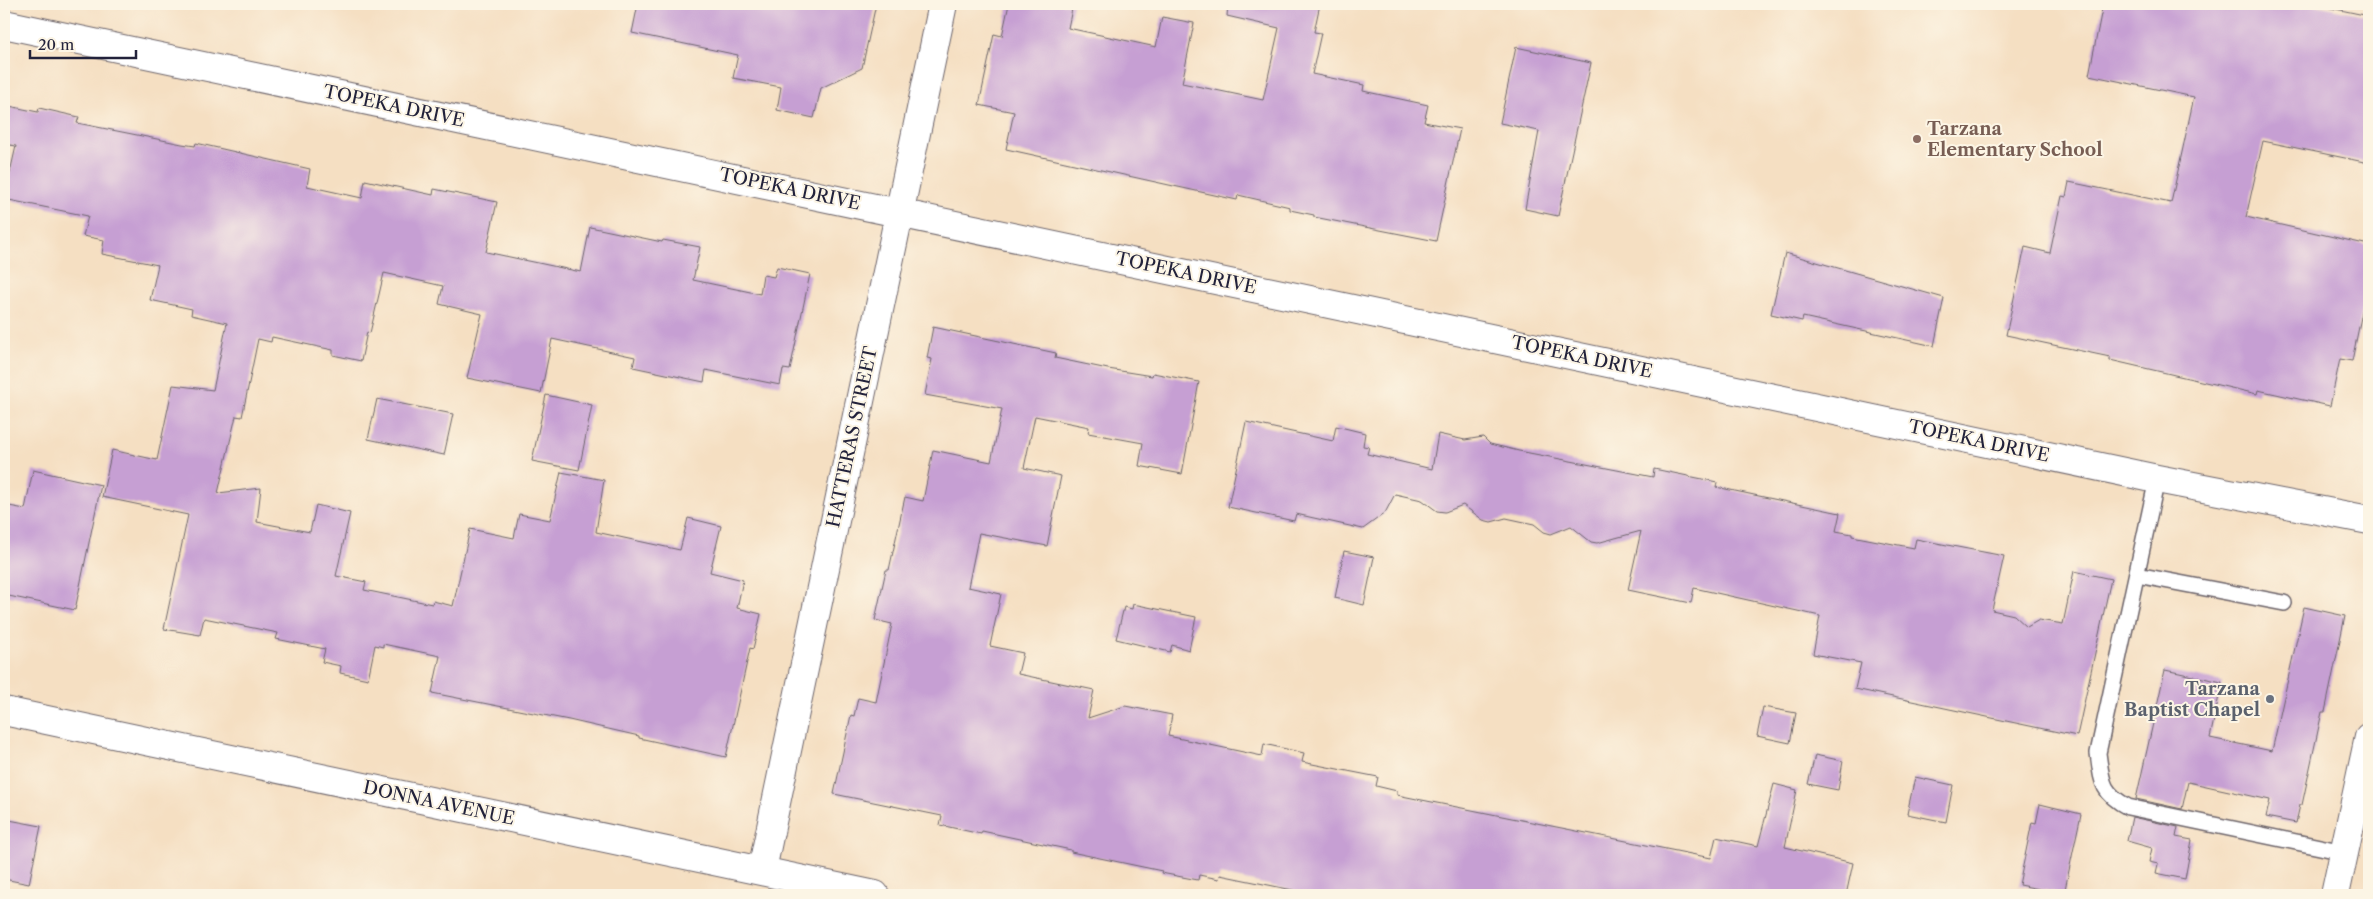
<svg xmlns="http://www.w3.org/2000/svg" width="2373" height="899" font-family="'Libre Caslon Text',serif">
<rect width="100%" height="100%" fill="#fcf5e5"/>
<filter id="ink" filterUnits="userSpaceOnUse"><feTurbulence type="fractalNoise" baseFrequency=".02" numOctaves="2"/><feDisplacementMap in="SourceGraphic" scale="10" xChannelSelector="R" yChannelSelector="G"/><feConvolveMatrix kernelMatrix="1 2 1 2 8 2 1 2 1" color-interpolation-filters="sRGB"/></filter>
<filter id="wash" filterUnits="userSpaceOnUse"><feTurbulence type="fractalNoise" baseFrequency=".0096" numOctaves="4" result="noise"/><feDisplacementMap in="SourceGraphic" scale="20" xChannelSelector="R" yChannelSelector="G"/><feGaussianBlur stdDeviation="1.12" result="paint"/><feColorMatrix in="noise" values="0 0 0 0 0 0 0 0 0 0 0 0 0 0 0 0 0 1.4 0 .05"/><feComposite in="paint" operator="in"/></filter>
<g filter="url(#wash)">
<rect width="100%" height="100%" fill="#f5dfc2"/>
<g id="blocks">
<g fill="#c69fd3">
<path d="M638,4h238l-14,64 -41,20 -7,30 -37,-8 4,-23 -48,-9 5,-23 -106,-22z"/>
<path d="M1009,4h64l-5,24 88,19 6,-30 32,6 -12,60 81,17 16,-72 -52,-12 1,-12h92l-6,28 7,1 -9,41 52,11 -1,6 65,14 -4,17 36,7 -24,112 -122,-24v-2l-24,-5v-3l-52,-12 -1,5 -231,-51 8,-37 -35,-7 15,-71 8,2z"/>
<path d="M2103,4h209l57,12v147l-106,-22 -17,76 123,28v33l-17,83 -12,-2 -10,47 -72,-16 -1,4 -147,-34v-3l-104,-22 19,-88 25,6 12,-57 4,1 3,-15 102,21 23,-106 -105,-22z"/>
<path d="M1516,47l75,16 -33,153 -33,-7 14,-78 -39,-8z"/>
<path d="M4,105l34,7 1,-4 40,9 -2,6 105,21 13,2 1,-3 114,26 -3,17 55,12 3,-18 68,15 1,-6 63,13 -11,50 95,20 9,-45 72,15 1,-2 37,7 -7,33 67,14 3,-19 11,2 3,-10 33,7 -20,96 -7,-1 -3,16 -74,-15 -2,12 -71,-15 2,-10 -83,-18 -11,54 -74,-15 15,-64 -43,-10 4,-18 -59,-13 -14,60 -3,-1 -6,29 -28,-6v-5l-61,-13 -1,5 -13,-3 -16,78 -6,-1 -18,77 43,-5 -4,34 53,10 6,-27 34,8 -14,63 30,6 -2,8 68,14 1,-3 20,5 17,-77 44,9 5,-24 31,6 11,-48 43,8 -8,52 84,18 8,-32 33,8 -11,46 33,8 -6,28 24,6 -8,35 -3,-1 -24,109 -87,-19v-2l-70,-16 -137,-27 8,-37 -57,-12v3l-8,-2 -7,34 -28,-6 1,-7 -19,-4 3,-13 -49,-10 2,-6 -74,-15 -4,17 -36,-6 24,-114 -86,-18 10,-47 45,10 16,-75 40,5 14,-67 -36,-8 1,-6 -42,-9 8,-35 -56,-11 2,-14 -21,-4 5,-20 -84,-17 12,-53 -12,-2z"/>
<path d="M1785,253l159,45 -10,48 -131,-29 -1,4 -31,-7z"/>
<path d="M933,327l123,26 -1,5 53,11 44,7 1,-3 46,9 -17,92 -43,-8 4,-23 -55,-10 1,-6 -54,-11 -11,52 37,8 -14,70 -68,-13 -11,54 33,7 -11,52 33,7 -5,21 76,16 -6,28 37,-12 47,9 -4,21 94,20 2,-12 40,9 -2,9 76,15 -2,9 21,5v4l314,63 5,-21 42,9 16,-62 23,6 -12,57 68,16 -7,32h-529l-97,-20 -1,4 -20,-4 -1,5 -37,-7 1,-2 -91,-19v-2l-89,-19 -1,3 -41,-9 2,-9 -108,-22 17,-79 3,1 4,-18 18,4 16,-78 -17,-4 11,-50h3l16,-73 18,4 10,-51 58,12 11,-53 -77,-14 7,-36 -5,-1z"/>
<path d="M546,395l46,10 -13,65 -47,-9z"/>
<path d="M377,399l76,15 -9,41 -76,-16z"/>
<path d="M1246,422l87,19 3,-15 29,7 -2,13 6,1 -2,7 65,15 6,-35 27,6 18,-3 7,7 29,7 134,26 1,-8 63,13 -1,5 124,26 -4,18 16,3v2l62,12 2,-9 88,17 -12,54 22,5 13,12 12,-7 24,4 11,-53 37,8 -34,157 -222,-47 6,-26 -48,-9 7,-38 -126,-28 -3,15 -63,-13 13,-59 -44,12 -6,-1 -20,-16 -20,8 -7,-2 -10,-8 -28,-6 -15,4 -8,-2 -20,-15 -18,7 -8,-1 -15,-11 -27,-6 -10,19 -22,16 -67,-15 -2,7 -66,-14z"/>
<path d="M33,470l68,15 -26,125 -71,-15v-90l21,4z"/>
<path d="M1344,551l30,6 -10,48 -29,-7z"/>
<path d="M1133,604l63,13 -7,33 -17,-5 -2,7 -54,-13 8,-32 8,2z"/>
<path d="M2304,607l41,9 -20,96h-3l-20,93h-2l-4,18 -30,-6 4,-17 -82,-18 -6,27 -46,-10 29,-129 57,12 -12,56 62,13z"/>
<path d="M1763,707l33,6 -6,30 -33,-7z"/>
<path d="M1815,755l28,6 -5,29 -30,-6z"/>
<path d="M1915,777l38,8 -7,37 -39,-8z"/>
<path d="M2040,804l41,10 -17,80 -45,-9 13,-63 4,1z"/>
<path d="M2132,817l46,10 -2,10 16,3 -7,39 -29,-6 2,-9 -9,-2 3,-14 -25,-7z"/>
<path d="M4,819l37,7 -12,58 -25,-5z"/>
</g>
</g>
</g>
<g filter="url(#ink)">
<use href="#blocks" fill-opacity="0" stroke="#6c646a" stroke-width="1"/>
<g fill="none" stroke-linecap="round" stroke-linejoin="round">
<g stroke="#6c646a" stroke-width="18">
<g id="service">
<path d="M2157,479l-59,274c4,28 3,40 30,54l216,45"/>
<path d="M2137,575l147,28"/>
</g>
</g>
<g stroke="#6c646a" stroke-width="30">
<g id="minor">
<path d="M4,24l2153,455 212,41"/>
<path d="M4,711l871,184"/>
<path d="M762,870l181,-866"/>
<path d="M2335,895l34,-158"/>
</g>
</g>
<use href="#service" stroke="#fff" stroke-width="15"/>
<use href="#minor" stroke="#fff" stroke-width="28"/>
</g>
</g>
<circle fill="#8d6e63" stroke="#fcf5e5" stroke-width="2" cx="1917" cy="139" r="5"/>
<circle fill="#6b7280" stroke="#fcf5e5" stroke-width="2" cx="2270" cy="699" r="5"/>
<g text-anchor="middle" stroke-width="4" stroke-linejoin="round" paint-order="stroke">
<g font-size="18" fill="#22223b" stroke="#fcf5e5">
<text transform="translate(394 106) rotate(12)" y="6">TOPEKA DRIVE</text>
<text transform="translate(790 189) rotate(12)" y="6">TOPEKA DRIVE</text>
<text transform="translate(1186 273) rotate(12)" y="6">TOPEKA DRIVE</text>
<text transform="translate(1582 357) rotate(12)" y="6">TOPEKA DRIVE</text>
<text transform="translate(852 437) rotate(-78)" y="6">HATTERAS STREET</text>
<text transform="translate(1979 441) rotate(12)" y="6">TOPEKA DRIVE</text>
<text transform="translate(439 803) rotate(12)" y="6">DONNA AVENUE</text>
</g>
<g font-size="18" font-weight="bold" fill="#785e54" stroke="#fcf5e5" text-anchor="start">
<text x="1927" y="135">Tarzana<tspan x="1927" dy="21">Elementary School</tspan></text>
</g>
<g font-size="18" font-weight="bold" fill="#5b616d" stroke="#fcf5e5" text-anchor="end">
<text x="2260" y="695">Tarzana<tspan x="2260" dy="21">Baptist Chapel</tspan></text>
</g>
</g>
<rect width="2373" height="899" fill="none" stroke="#fcf5e5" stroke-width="20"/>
<path d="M30 50v8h106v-8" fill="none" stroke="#22223b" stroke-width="2.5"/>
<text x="38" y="50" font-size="15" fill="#22223b" stroke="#fcf5e5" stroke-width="4" paint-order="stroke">20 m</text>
</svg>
